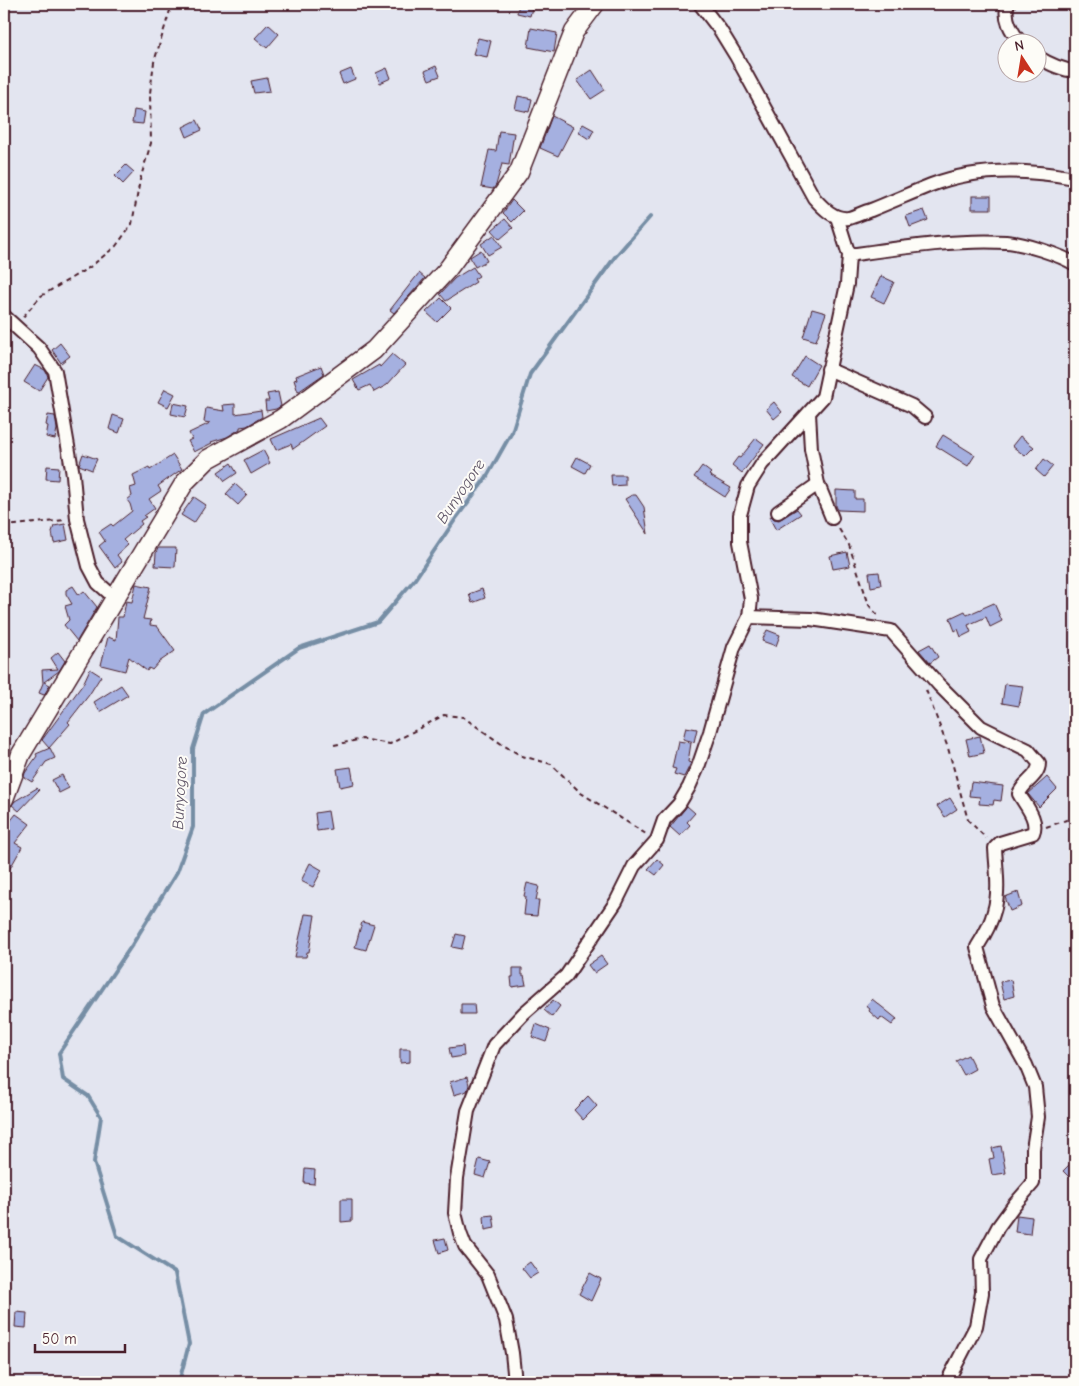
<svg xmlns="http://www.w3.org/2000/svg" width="1079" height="1386" font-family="'Comic Neue',sans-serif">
<rect width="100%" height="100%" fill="#e3e5f0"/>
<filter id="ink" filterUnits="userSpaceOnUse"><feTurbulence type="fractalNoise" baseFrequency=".02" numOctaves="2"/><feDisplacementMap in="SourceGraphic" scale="10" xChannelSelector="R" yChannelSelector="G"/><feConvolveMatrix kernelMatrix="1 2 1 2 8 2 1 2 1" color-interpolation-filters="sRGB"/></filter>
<g filter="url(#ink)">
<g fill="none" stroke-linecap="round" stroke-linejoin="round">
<path stroke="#768ea5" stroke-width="4" d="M179,1382l10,-38 -14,-71 -58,-37 -23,-74 7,-45 -13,-21 -25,-17 -4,-26 73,-108 45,-73 16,-45v-78l11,-35 95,-66 79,-26 37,-43 42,-62 29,-39 26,-46 18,-58 85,-117 35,-40"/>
</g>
<g fill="#a5b0e0" stroke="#4a1f2b">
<path d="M519,4h14l-3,12 -13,-3z"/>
<path d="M268,24l11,10 -12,14 -12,-10z"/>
<path d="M531,28l26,5 -3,19 -26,-5z"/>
<path d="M478,38l13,3 -4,16 -14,-3z"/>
<path d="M436,66l4,10 -11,4 -4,-9z"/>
<path d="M387,68l4,10 -11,5 -4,-10z"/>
<path d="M351,69l4,10 -12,5 -4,-10z"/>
<path d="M592,70l13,20 -14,9 -14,-19z"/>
<path d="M267,78l3,13 -16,2 -3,-12z"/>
<path d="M518,96l14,3 -3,13 -14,-3z"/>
<path d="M134,110l11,2 -2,12 -11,-1z"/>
<path d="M552,116l21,11 -15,29 -18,-8z"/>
<path d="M197,120l5,10 -15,7 -4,-10z"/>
<path d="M583,124l11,6 -5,9 -11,-7z"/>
<path d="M499,131l15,2 -5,32 -7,-1 -6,21 -3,4 -12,-2 8,-37 7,1z"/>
<path d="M126,165l8,7 -11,12 -8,-8z"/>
<rect x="972" y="196" width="19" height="13"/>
<path d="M512,200l11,11 -11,11 -9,-9z"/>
<path d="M924,210l4,10 -18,7 -4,-11z"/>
<path d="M505,219l8,9 -13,11 -8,-9z"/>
<path d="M494,235l8,12 -14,8 -7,-11z"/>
<path d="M481,250l6,11 -12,6 -5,-10z"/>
<path d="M473,267l6,9 -5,3 2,3 -30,19 -6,-7 15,-16z"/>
<path d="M419,273l6,5 -31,35 -4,-3z"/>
<path d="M881,276l13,6 -10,21 -13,-6z"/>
<path d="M441,298l10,10 -14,14 -11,-10z"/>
<path d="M812,309l14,4 -10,28 -13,-4z"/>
<path d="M60,343l10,13 -9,7 -9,-13z"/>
<path d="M392,354l13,11 -18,20 -13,7 -4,-7 -11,5 -6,-10 26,-15 1,2z"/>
<path d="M805,356l14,9 -12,21 -15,-9z"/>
<path d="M35,365l10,5 2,4 1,3 -9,14 -15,-9z"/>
<path d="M321,366l3,8 -26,18 -4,-12 3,-1 -1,-3z"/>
<path d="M165,389l10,5 -7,13 -10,-5z"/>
<path d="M278,392l3,14 -5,3 -10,2 -1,-10h4l-2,-7z"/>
<path d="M774,402l8,10 -8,7 -8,-10z"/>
<path d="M173,403l15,3 -3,11 -14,-3z"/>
<path d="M235,404v10l26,-4 1,7 -15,9 -7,1v2l-13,8 -16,5 1,1 -18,9 -6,-11 4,-2 -3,-6 21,-10 -6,-1 2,-14 18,3 -1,-6z"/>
<path d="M48,415l7,1 2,13 -2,10 -9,-2 2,-11 -2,-1z"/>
<path d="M113,415l11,4 -5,14 -10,-4z"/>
<path d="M319,418l6,8 -32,23 -2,-5 -15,6 -5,-11z"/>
<path d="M943,435l32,20 -7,11 -32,-20z"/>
<path d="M1020,436l14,11 -9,9 -13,-10z"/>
<path d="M756,438l8,6 -22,29 -10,-8 6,-8 2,1z"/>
<path d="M263,450l7,13 -19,11 -7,-14z"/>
<path d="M83,454l14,5 -5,11 -13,-5z"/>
<path d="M173,455l9,14 -24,17 3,5 -12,8 6,9 -11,8 2,1 -6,4 2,3 -19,16 5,5 -11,10 5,7 -7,6 -16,-22 6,-5 -6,-9 12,-8 2,2 19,-15 -2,-7 -3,-4 5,-4 -2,-8 6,-2 -3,-11 16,-8 1,3z"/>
<path d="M577,457l13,7 -5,9 -13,-7z"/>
<path d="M1044,459l9,7 -9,11 -8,-7z"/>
<path d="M231,463l6,10 -12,8 -7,-9z"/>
<path d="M47,466l12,1 -1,13 -12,-1z"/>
<path d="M702,466l9,7 -2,2 22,13 -6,9 -31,-20z"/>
<path d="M611,475h14v10l-13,1z"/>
<path d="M235,484l12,11 -9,10 -12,-11z"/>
<path d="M836,490l19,1v8h8v12l-25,-1 -2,-4z"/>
<path d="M632,495h4l8,12 4,27 -23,-35z"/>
<path d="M194,497l12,8 -12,18 -13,-8z"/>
<path d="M797,509l4,5 -25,16 -7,-13 2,-1 3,3 5,1z"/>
<path d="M65,524l3,16 -14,3 -2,-11 2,-6z"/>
<path d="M158,548h18l-1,19 -20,-1 1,-13z"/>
<path d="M847,552l3,14 -17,3 -3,-13z"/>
<path d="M879,572l2,13 -10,2 -2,-14z"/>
<path d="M136,584l15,3 -8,32 8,1 -1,5 7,1 18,25 -16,11 -7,8 -3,-2 -2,3 -18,-14 -4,14 -24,-6 7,-28 8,3 2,-23h5l3,-16 6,1z"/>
<path d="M73,586l6,9 5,-4 13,16 -20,34 -13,-16 5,-5 -4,-14 7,-2 -6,-10v-4z"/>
<path d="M482,589l3,9 -13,5 -3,-9z"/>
<path d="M994,603l8,18 -12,6 -4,-10 -18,8 3,7 -10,5 -3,-8 -3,2 -5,-13 15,-7 2,4z"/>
<path d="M767,630l13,5 -4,11 -14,-5z"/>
<path d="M930,644l8,13 -8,6 -11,-13z"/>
<path d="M58,652l7,9 -6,10 -15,11 6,3 -6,10 -5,-2 4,-10 -1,-13 16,-1 -7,-11z"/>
<path d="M90,669l11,7 -12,19 -21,27 2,2 -21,24 -7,-8 41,-56z"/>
<path d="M1005,684l18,2 -4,20 -17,-3z"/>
<path d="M121,685l7,10 -28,17 -6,-10z"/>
<path d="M686,727l11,2 -3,13 -11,-3z"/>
<path d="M980,736l4,17 -14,3 -4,-17z"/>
<path d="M678,741l13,2 -3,19 3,1 -7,14 -10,-3 2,-5 -4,-1z"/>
<path d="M50,748l5,10 -9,4 -14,20 -8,-5 1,-4 12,-17 -1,-2z"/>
<path d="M351,767l3,17 -14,3 -3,-18z"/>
<path d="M62,775l7,13 -10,5 -7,-13z"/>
<path d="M1047,777l10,12 -18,18 -11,-13z"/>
<path d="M971,782l32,4 -2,15 -7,-1 -1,5 -14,-1 1,-7 -11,-1z"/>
<path d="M37,788l2,2 -20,21 -7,-6 3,-4z"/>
<path d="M950,798l7,11 -12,8 -8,-11z"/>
<path d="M687,806l8,7 -8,9 3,3 -10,11 -10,-9z"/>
<path d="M328,811l3,18 -14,2 -2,-18z"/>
<path d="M16,814l14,10 -15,19 7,4 -18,32v-50z"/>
<path d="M657,859l7,6 -8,10 -8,-6z"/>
<path d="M310,863l12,7 -9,17 -12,-6z"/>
<path d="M527,883l12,3 -3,14h3l-2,16 -13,-1 2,-18 -2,-1z"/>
<path d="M1018,892l4,14 -12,5 -5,-14z"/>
<path d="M305,914l10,1 -6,37h-2l-1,5h-11z"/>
<path d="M362,922l12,3 -8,25 -11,-3z"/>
<path d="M456,934l9,2 -3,13 -10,-2z"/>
<path d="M601,956l6,8 -13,9 -6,-8z"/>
<path d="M513,968h9v7h2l2,10 -14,2 -1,-10h2z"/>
<path d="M1011,980l3,16 -10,3 -4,-17z"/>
<path d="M872,999l25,20 -5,6 -11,-8 -2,3 -10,-9 1,-2 -4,-3z"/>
<path d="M553,1000l7,6 -8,11 -8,-7z"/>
<path d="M461,1004h13l1,10h-14z"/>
<path d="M536,1024l14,6 -4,12 -14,-5z"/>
<path d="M463,1046l1,10 -13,2 -2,-10z"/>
<path d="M400,1049h10v13l-10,1z"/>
<path d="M968,1055l7,14 -11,6 -8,-14z"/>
<path d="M467,1077l2,8 -2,6 -13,4 -4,-13z"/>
<path d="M588,1096l9,10 -14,14 -9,-10z"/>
<path d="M1001,1146l5,27 -14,2 -3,-16 5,-1 -2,-10z"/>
<path d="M479,1159l11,3 -5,16 -10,-3z"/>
<path d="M1075,1159v24l-12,-12z"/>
<path d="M305,1169l10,1 -1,14 -10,-1z"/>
<path d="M341,1199h11v22l-11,1z"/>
<path d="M493,1215l2,13 -10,2 -1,-14z"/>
<path d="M1017,1215l15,2 -2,17 -15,-2z"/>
<path d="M445,1238l3,12 -9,3 -4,-13z"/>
<path d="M530,1262l8,11 -8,5 -8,-10z"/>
<path d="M590,1273l11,6 -10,22 -12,-7z"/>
<path d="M16,1312l11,1 -1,15 -11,-1z"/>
</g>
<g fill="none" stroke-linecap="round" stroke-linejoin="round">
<g stroke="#4a1f2b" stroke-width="16">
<g id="minor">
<path d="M700,4l20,26 16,26 78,142c9,10 20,22 35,20 7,-2 15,-6 22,-8 20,-8 40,-17 60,-25 46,-18 96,-16 144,-7"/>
<path d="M1008,4c-5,14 3,27 12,38"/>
<path d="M1036,56c13,8 25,14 39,15"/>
<path d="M849,255c50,-7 108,-16 157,-13 18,1 54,13 69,22"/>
<path d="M4,316l35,32 16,23 18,104 4,44 12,47 9,17 18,16"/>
<path d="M828,369l84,37 13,11"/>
<path d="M809,413l2,36 7,35 14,34"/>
<path d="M778,512l40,-28"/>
<path d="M749,617l62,2 80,12 48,54 42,42 47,23 11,13c0,14 -16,19 -20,31 6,11 20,26 14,39l-33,10 -5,5c1,20 5,44 -1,63 -3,13 -10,25 -17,36l16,59 33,59 9,22 3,30 -5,32v34l-19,22 -16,22 -17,32 1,34 -6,33 -29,56"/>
<path d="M515,1382l-3,-29 -6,-33 -18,-45 -23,-29 -5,-13 -5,-20 2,-35 11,-67 26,-66 30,-32 42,-37 50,-74 18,-36 23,-26 7,-20 15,-16 10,-17 9,-20 12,-35 24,-85 15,-30 2,-18 -11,-57v-27l8,-29 14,-22 61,-67 24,-113 2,-29 -12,-38"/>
</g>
</g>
<g stroke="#4a1f2b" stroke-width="21">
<path id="secondary" d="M4,799l17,-45 164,-272 23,-23 73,-40 93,-69 73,-80 72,-98 55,-140 21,-28"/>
</g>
<g stroke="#4a1f2b" stroke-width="2" stroke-dasharray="5 4" stroke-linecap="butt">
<path d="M23,317l18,-21 49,-29 26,-21 16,-22 8,-44 11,-37 -1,-50 4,-31 18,-58"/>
<path d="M4,526l62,-6"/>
<path d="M839,529l10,16 20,60 10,12"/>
<path d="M926,690l22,58 20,72 18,18"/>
<path d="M334,745l28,-6 28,5 54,-29 19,2 40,28 19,11 29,8 30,29 65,41"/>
<path d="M1046,827l29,-10"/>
</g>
<use href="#minor" stroke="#fdfcf7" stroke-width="12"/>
<use href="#secondary" stroke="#fdfcf7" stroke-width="18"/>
</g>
</g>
<g text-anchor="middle" stroke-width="4" stroke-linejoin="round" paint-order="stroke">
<g font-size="16" font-style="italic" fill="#605668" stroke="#fdfcf7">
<text transform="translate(460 491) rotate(-56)" y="6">Bunyogore</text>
<text transform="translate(179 793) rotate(-87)" y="6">Bunyogore</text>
</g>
</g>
<rect width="1079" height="1386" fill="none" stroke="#fdfcf7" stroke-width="20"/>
<rect x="10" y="10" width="1059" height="1366" fill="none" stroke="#4a1f2b" stroke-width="2" filter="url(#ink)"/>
<g transform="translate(1022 58) rotate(348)"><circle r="24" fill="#fdfcf7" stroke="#b5a4a5"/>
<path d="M0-4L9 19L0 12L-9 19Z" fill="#c8321e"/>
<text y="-8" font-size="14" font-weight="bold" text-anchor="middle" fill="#4a1f2b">N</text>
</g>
<path d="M35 1344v8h90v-8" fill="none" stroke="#4a1f2b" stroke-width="2.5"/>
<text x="42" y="1344" font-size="15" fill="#4a1f2b" stroke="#fdfcf7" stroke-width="4" paint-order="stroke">50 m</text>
</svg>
